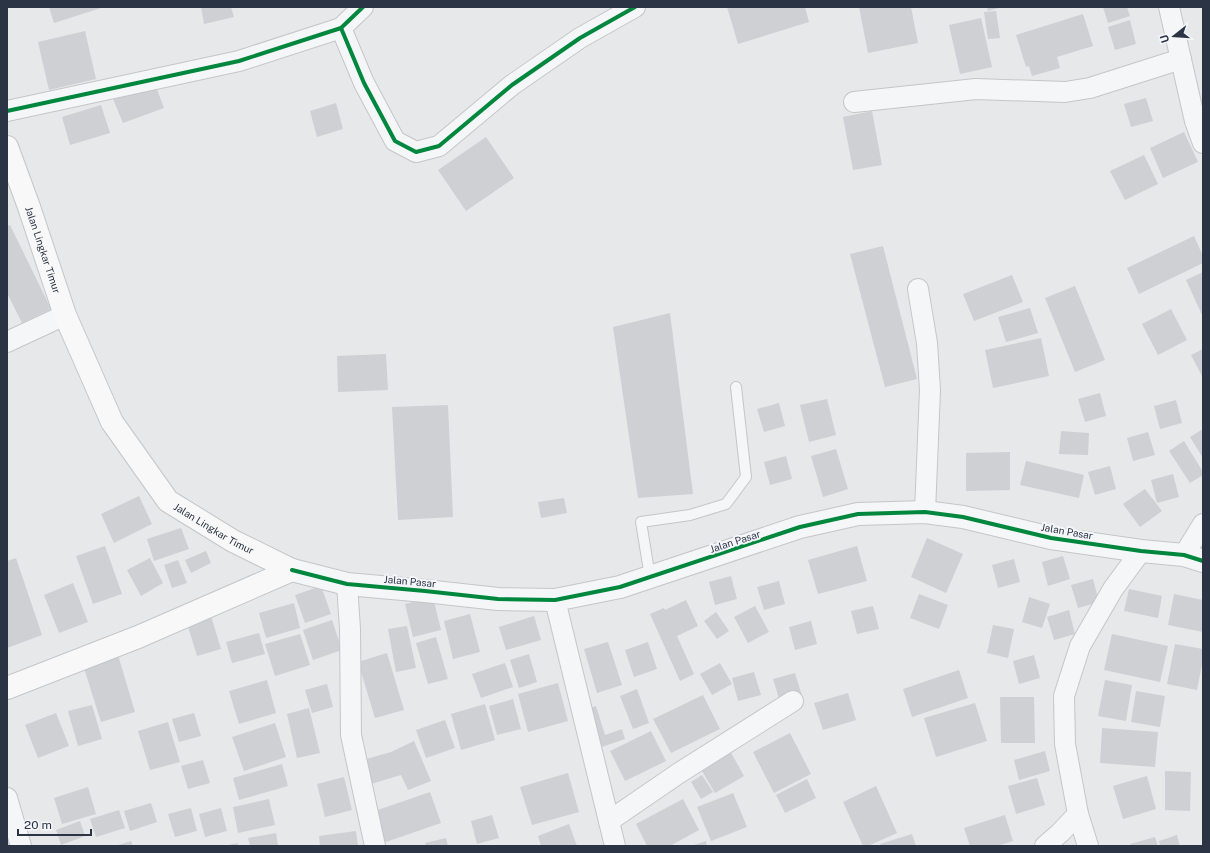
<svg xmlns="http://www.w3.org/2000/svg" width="1210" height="853" font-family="'Public Sans',sans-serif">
<rect width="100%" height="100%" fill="#e6e8ea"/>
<g fill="#ced0d3">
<path d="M49,7h55l-50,16z"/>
<path d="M201,7h30l3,10 -30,7z"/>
<path d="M727,7h78l4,15 -71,22z"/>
<path d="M859,7h52l7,36 -50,10z"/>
<path d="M987,7h15l-14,4z"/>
<path d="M1103,7h24l3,9 -22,7z"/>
<path d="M996,11l4,27 -12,1 -4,-27z"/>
<path d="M1083,14l10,32 -36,11 3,11 -28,8 -3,-10 -3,1 -10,-32z"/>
<path d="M981,18l11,49 -32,7 -11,-49z"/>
<path d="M1130,20l6,24 -21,6 -7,-23z"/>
<path d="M85,31l11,48 -47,11 -11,-48z"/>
<path d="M155,84l9,24 -41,15 -10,-24z"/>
<path d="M1146,98l7,23 -22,6 -7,-23z"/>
<path d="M336,103l7,26 -26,8 -7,-26z"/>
<path d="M101,105l9,28 -40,12 -8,-28z"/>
<path d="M872,111l10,54 -29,5 -10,-53z"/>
<path d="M1184,132l14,30 -35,16 -13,-30z"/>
<path d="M486,137l28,41 -48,33 -28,-41z"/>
<path d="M1144,155l14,29 -33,16 -15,-29z"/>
<path d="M10,225l41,84 -29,14 -15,-30v-67z"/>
<path d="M1194,236l9,20v7l-64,31 -12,-26z"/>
<path d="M883,246l34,133 -32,8 -35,-133z"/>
<path d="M1203,272v45l-17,-37z"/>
<path d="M1012,275l11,27 -49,19 -11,-27z"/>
<path d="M1075,286l30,74 -30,12 -30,-74z"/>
<path d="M1030,308l8,25 -32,9 -8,-25z"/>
<path d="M1171,309l16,31 -29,15 -16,-31z"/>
<path d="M670,313l23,181 -55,4 -25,-171z"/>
<path d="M1041,338l8,38 -56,12 -8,-38z"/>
<path d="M1203,349v29l-12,-23z"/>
<path d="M386,354l2,36 -50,2 -1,-36z"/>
<path d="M1100,393l6,23 -21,6 -7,-23z"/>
<path d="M827,399l9,36 -27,7 -9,-37z"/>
<path d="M1176,400l6,23 -22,6 -6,-23z"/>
<path d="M779,403l6,23 -21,6 -7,-23z"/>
<path d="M448,405l5,112 -55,3 -6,-113z"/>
<path d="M1203,429v29l-13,-21z"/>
<path d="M1061,431l28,2 -1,22 -29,-1z"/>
<path d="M1148,432l7,23 -22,6 -6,-23z"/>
<path d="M1184,441l19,31v3l-13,8 -21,-32z"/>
<path d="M836,449l12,40 -25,8 -12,-41z"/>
<path d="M1010,452v38l-44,1v-38z"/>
<path d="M786,456l6,23 -22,6 -6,-23z"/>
<path d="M1026,461l58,14 -5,23 -59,-13z"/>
<path d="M1110,466l6,23 -21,6 -7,-23z"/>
<path d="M1173,474l6,23 -22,6 -6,-23z"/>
<path d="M1145,489l17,22 -22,16 -17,-23z"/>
<path d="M139,496l13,28 -38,19 -13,-29z"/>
<path d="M564,498l3,15 -26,5 -3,-16z"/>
<path d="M181,528l8,21 -35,12 -7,-22z"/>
<path d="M927,538l36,16 -17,39 -35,-16z"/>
<path d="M105,546l17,48 -29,10 -17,-48z"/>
<path d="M857,546l10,35 -49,13 -10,-34z"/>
<path d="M206,551l5,12 -20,10 -6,-13z"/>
<path d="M1063,556l7,23 -22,7 -6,-24z"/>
<path d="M16,558l26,77 -35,13v-87z"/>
<path d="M150,558l13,25 -22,13 -14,-26z"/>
<path d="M1014,559l6,23 -22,6 -6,-23z"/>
<path d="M178,560l9,23 -15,5 -8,-23z"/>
<path d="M731,576l6,23 -22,6 -6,-23z"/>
<path d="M1093,579l6,23 -21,6 -7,-23z"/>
<path d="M779,581l6,23 -21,6 -7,-23z"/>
<path d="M73,583l15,39 -29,11 -15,-38z"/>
<path d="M321,586l10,28 -26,9 -10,-28z"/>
<path d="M1129,589l33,7 -4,22 -34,-7z"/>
<path d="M919,594l29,11 -9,24 -29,-11z"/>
<path d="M1174,594l29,6v32l-35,-7z"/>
<path d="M433,597l8,33 -28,7 -8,-33z"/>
<path d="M1029,597l21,7 -8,24 -20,-6z"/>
<path d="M686,600l12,26 -21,10 17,38 -14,7 -30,-67 14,-6 1,2z"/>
<path d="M294,603l6,25 -34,10 -7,-25z"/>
<path d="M755,606l14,26 -21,11 -14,-26z"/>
<path d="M873,606l6,23 -22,5 -6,-23z"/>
<path d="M1069,610l6,24 -21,6 -7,-23z"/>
<path d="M716,612l13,19 -12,8 -13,-18z"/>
<path d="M470,614l10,38 -27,7 -9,-38z"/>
<path d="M211,616l10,33 -24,7 -10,-33z"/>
<path d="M534,616l7,24 -35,10 -7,-23z"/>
<path d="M332,620l10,30 -29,10 -10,-30z"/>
<path d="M811,621l6,23 -22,6 -6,-23z"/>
<path d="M993,625l21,4 -6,29 -21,-5z"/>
<path d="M407,626l9,42 -20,4 -8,-43z"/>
<path d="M259,633l6,21 -33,9 -6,-21z"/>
<path d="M300,634l10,31 -35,11 -10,-32z"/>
<path d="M1112,634l56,12 -8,36 -56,-12z"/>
<path d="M436,637l12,42 -20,5 -12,-41z"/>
<path d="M608,642l14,43 -25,8 -13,-44z"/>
<path d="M648,642l9,27 -23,8 -9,-27z"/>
<path d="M1175,644l28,5v10l-6,31 -30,-6z"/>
<path d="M387,653l17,57 -29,8 -17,-56z"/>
<path d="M529,654l8,28 -18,6 -9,-28z"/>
<path d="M118,655l17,57 -34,10 -18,-57z"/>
<path d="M1034,655l6,23 -21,6 -6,-23z"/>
<path d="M505,663l8,24 -32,11 -9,-24z"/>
<path d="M720,663l12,21 -20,11 -12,-21z"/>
<path d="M959,670l9,28 -56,19 -9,-28z"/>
<path d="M754,672l7,23 -23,6 -6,-23z"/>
<path d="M795,673l7,23 -22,6 -7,-23z"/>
<path d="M267,680l9,33 -37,11 -10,-33z"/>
<path d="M1105,680l27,5 -6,36 -28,-5z"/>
<path d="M558,683l10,38 -40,11 -10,-38z"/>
<path d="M327,684l6,23 -21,6 -7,-23z"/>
<path d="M637,689l12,34 -16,6 -13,-33z"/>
<path d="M1136,691l29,5 -5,31 -29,-5z"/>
<path d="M848,693l8,27 -33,10 -9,-27z"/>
<path d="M703,695l17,34 -49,24 -18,-34z"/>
<path d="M1000,697h34l1,46h-34z"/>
<path d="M513,699l8,30 -24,6 -8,-29z"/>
<path d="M975,703l12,38 -51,16 -12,-39z"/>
<path d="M485,704l10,36 -34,10 -10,-36z"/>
<path d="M92,705l10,34 -24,7 -10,-35z"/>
<path d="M596,706l9,29 17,-6 3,10 -26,9 -12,-39z"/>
<path d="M309,708l11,45 -23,5 -10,-44z"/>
<path d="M56,713l13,33 -31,12 -13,-33z"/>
<path d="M194,713l7,23 -22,6 -7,-23z"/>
<path d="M445,720l10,28 -29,10 -10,-28z"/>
<path d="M168,722l12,40 -30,8 -12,-39z"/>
<path d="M275,723l11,34 -42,14 -12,-34z"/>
<path d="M1102,728l56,4 -3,35 -55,-4z"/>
<path d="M651,731l15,30 -41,20 -15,-30z"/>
<path d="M790,733l21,41 -37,19 -21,-41z"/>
<path d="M414,741l17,40 -23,9 -7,-15 -30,9 -8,-24 28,-8z"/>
<path d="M729,749l15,27 -29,17 -16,-27z"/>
<path d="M1045,751l5,20 -31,9 -5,-20z"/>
<path d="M203,760l7,23 -22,6 -7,-23z"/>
<path d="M282,764l6,22 -49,14 -6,-22z"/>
<path d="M1165,771l26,1 -1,39 -25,-1z"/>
<path d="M568,773l11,39 -47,13 -12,-38z"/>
<path d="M702,775l11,17 -12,7 -10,-17z"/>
<path d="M1147,776l9,33 -33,10 -10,-33z"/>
<path d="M344,777l8,33 -27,7 -8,-33z"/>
<path d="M1037,778l8,27 -29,9 -8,-28z"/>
<path d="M807,779l9,19 -31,15 -9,-18z"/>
<path d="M876,786l21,47 -29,13h-5l-20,-44z"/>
<path d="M88,787l8,27 -34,10 -8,-26z"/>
<path d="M430,792l11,31 -58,20 -11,-31z"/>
<path d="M733,793l14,34 -36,14 -14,-34z"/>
<path d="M269,799l6,26 -37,8 -5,-26z"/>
<path d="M683,799l16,31 -29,16h-23l-11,-22z"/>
<path d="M151,803l6,19 -27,9 -6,-20z"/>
<path d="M191,808l6,23 -22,6 -7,-23z"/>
<path d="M221,808l6,23 -22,6 -6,-23z"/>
<path d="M119,810l6,18 -29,9 -6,-18z"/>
<path d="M492,815l7,23 -22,6 -6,-23z"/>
<path d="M1005,815l8,26 -16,5h-27l-6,-18z"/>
<path d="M80,821l5,15 -24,9 -5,-15z"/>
<path d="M569,824l8,22h-36l-3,-10z"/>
<path d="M7,829l6,17h-6z"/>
<path d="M356,831l2,15h-38l-1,-10z"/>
<path d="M276,833l2,13h-28l-2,-8z"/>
<path d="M912,834l4,12h-35l-1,-2z"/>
<path d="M1177,835l3,11h-20l-1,-5z"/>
<path d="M1155,837l3,9h-27l-1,-2z"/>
<path d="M446,838l2,8h-22l-1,-3z"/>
<path d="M131,841l2,5h-18z"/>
<path d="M706,841l1,5h-16z"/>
<path d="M238,843v3h-10v-1z"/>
</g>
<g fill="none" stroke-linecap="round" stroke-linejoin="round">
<g stroke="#c4c6c8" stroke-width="12">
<path id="service" d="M650,577l-9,-55 49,-7 36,-11 20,-27 -10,-90"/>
</g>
<g stroke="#c4c6c8" stroke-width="22">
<g id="minor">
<path d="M1169,7l26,114 8,22"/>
<path d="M341,28l23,55 31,58 21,11 23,-6 73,-61 68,-47 55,-31"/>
<path d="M854,102l122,-13 89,3 25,-4 91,-29"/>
<path d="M7,111l232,-50 102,-33 22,-21"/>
<path d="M918,289l9,54 3,47 -5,122"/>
<path d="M7,342l58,-27"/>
<path d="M1184,555l19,-31"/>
<path d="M347,584l3,45 1,106 24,111"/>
<path d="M555,600l60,246"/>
<path d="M7,798l14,48"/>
<path d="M609,821l70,-48 114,-72"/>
<path d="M1045,846l15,-13 18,-19"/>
<path d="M1088,846l-10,-32 -13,-70 -1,-48 16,-50 33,-57 28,-38"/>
</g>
</g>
<g stroke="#c4c6c8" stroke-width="24">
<path id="tertiary" d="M292,570l55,14 78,7 73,8 57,1 65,-13 180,-60 58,-13 67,-2 38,5 88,21 90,13 43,4 19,6"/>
</g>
<g stroke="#c4c6c8" stroke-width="24">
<g id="secondary">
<path id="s1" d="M7,147l22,60 36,108 47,107 56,79 65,40 59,29"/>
<path d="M7,688l131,-51 154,-67"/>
</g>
</g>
<use href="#service" stroke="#f5f6f7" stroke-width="10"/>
<use href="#minor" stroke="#f5f6f7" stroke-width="20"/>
<use href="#tertiary" stroke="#f5f6f7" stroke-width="22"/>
<use href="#secondary" stroke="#f8f8f8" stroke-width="22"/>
<g stroke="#f4f6f9" stroke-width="6">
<g id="cycleway">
<path d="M341,28l23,55 31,58 21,11 23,-6 73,-61 68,-47 55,-31"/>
<path d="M7,111l232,-50 102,-33 22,-21"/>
<path d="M292,570l55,14 78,7 73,8 57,1 65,-13 180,-60 58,-13 67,-2 38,5 88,21 90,13 43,4 19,6"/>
</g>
</g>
<use href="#cycleway" stroke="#00873e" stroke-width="4"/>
</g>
<g text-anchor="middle" stroke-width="4" stroke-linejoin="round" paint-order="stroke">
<g font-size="10" fill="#2b3445" stroke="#f4f6f9">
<text dy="4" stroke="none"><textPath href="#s1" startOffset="109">Jalan Lingkar Timur</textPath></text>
<text dy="4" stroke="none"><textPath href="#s1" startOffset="445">Jalan Lingkar Timur</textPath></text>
<text transform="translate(1067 531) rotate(10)" y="4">Jalan Pasar</text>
<text transform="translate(735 541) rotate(-18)" y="4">Jalan Pasar</text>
<text transform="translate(410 581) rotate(5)" y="4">Jalan Pasar</text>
</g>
</g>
<rect width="1210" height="853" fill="none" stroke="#2b3445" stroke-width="16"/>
<g transform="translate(1174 36) rotate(253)" stroke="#f4f6f9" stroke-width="3" paint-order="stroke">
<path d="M0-3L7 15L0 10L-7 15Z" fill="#2b3445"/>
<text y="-6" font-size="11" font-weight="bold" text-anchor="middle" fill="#2b3445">U</text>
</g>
<path d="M18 829v6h73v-6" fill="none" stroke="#2b3445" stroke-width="2"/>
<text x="24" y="829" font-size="12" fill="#2b3445" stroke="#f4f6f9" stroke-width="3" paint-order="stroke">20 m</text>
</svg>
